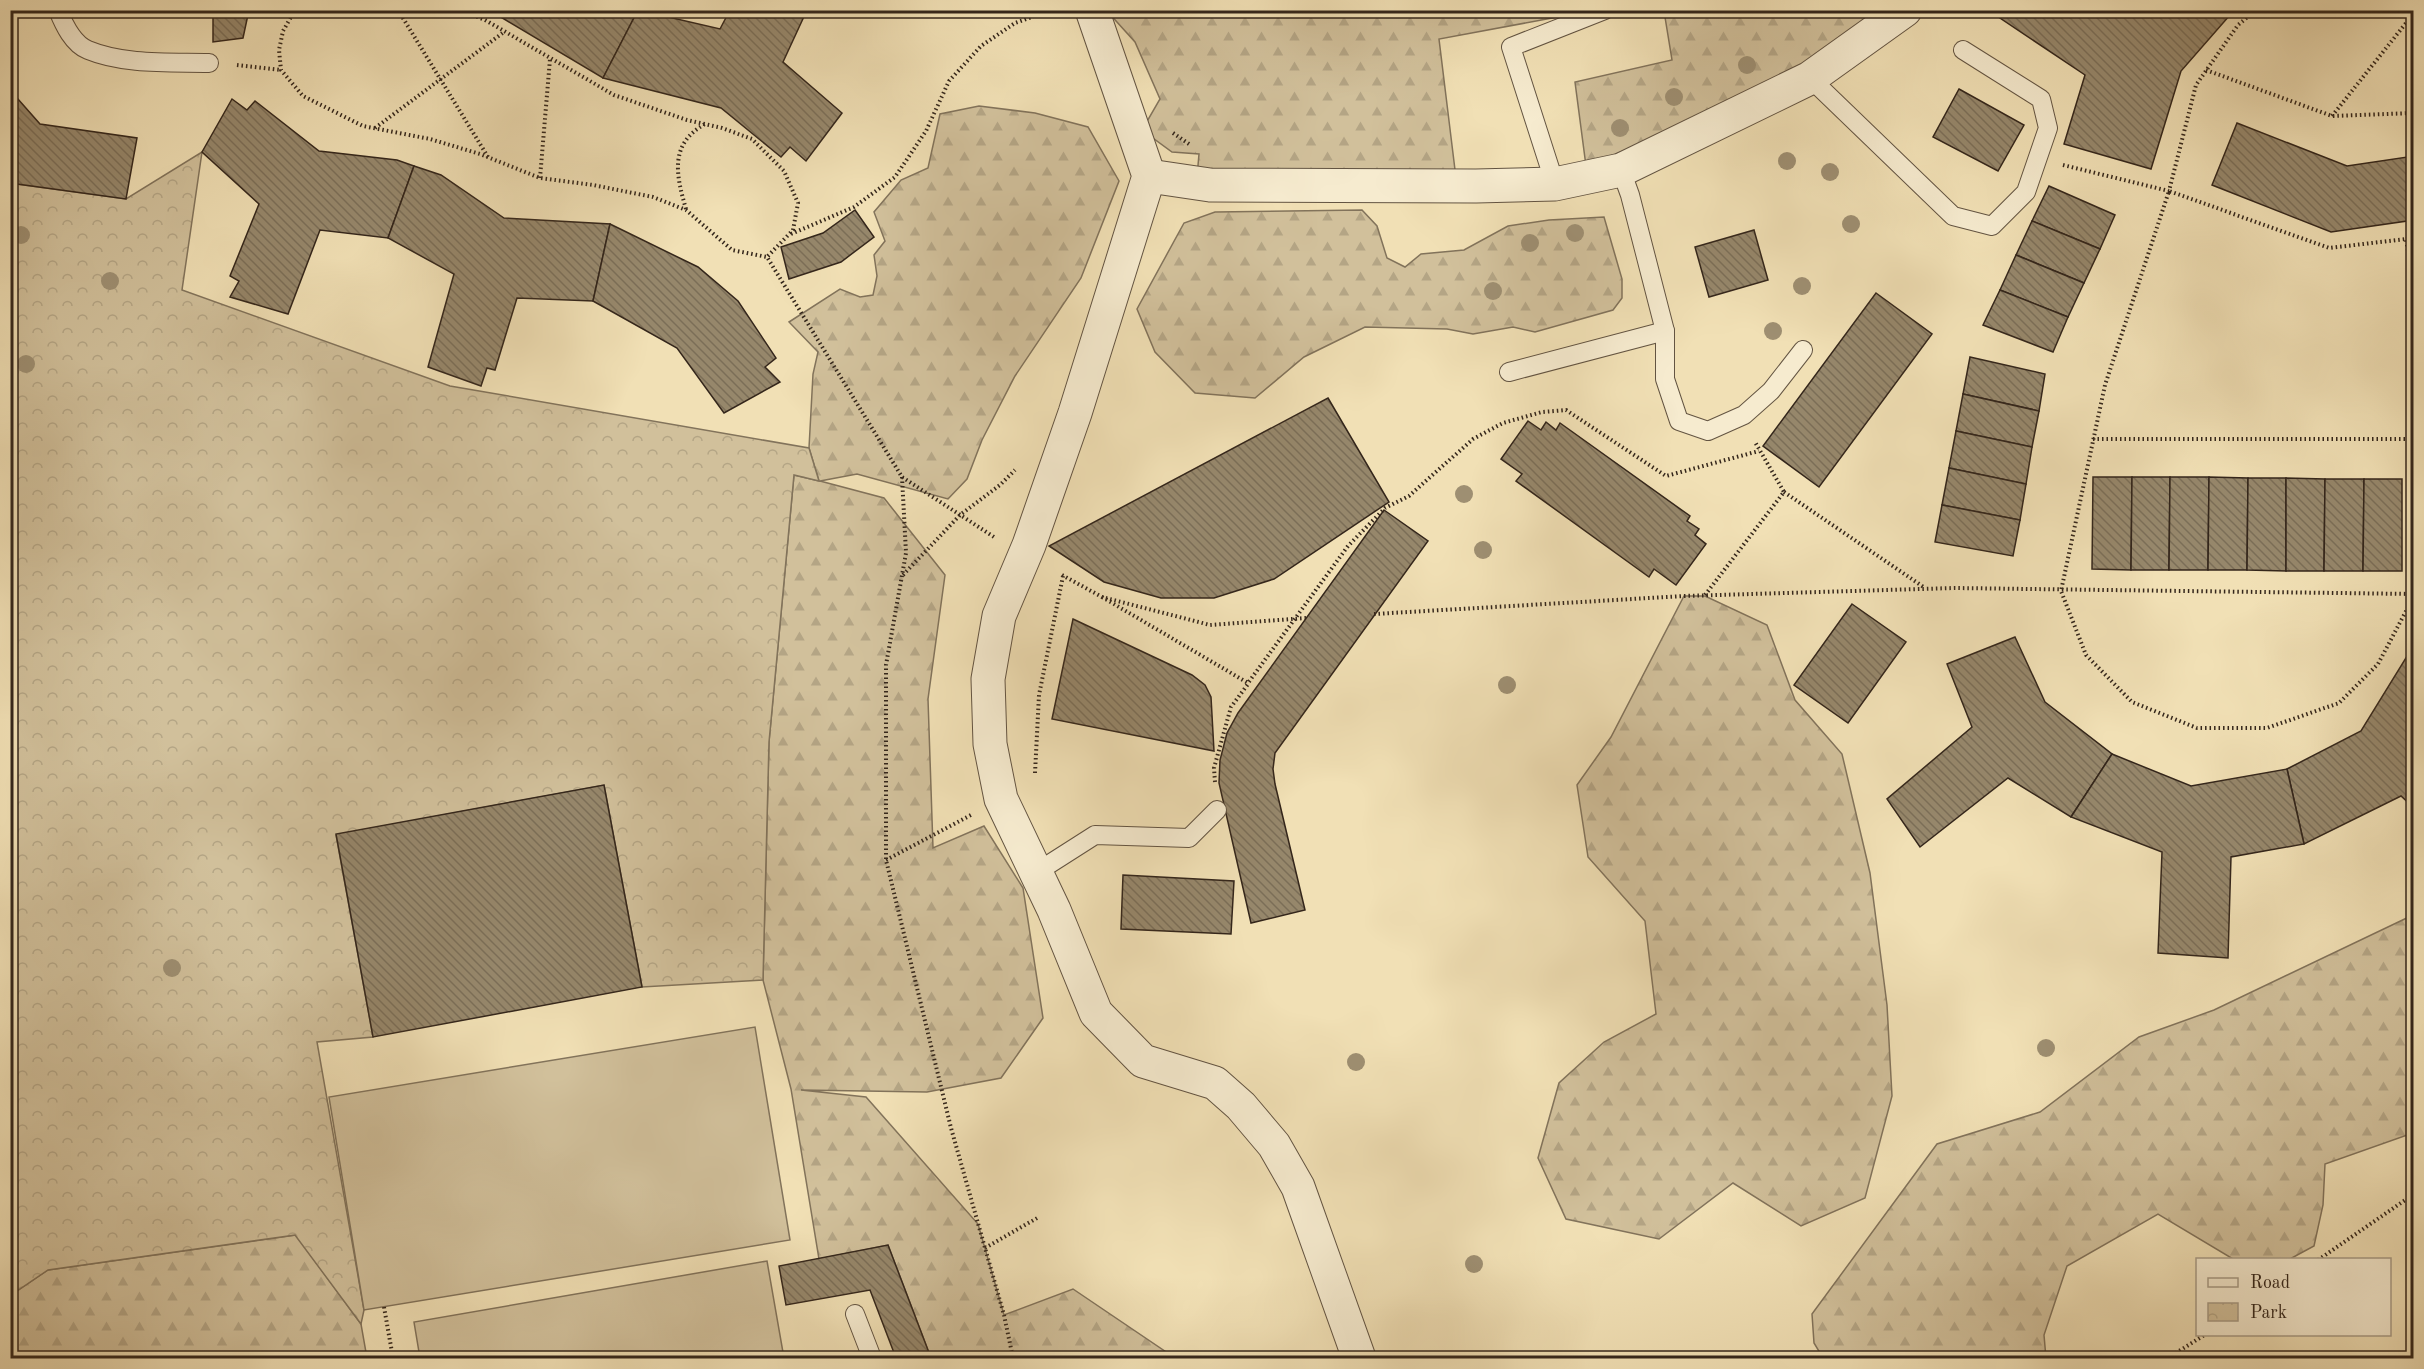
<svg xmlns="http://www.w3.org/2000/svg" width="2424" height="1369" font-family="'Old Standard TT',serif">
<defs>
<pattern id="forest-firs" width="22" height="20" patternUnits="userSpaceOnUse" patternTransform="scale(1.5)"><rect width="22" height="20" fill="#d1c09b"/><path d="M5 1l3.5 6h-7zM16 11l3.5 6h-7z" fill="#b4a585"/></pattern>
<pattern id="park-crowns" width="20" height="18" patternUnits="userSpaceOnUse" patternTransform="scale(1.5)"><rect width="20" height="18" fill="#d1c09b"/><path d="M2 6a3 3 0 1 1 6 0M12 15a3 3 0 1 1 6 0" fill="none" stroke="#b4a585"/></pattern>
<pattern id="building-back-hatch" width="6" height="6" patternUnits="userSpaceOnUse" patternTransform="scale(1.5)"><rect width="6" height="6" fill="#96876b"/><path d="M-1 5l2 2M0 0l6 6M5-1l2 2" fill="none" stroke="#7b6e57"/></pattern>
</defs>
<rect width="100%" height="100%" fill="#f1e0b5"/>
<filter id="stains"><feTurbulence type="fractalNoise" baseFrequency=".00333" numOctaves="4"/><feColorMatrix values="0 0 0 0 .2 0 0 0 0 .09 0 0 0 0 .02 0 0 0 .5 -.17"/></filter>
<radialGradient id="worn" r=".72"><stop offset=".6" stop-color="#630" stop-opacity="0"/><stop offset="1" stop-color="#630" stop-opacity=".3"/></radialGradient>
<g fill="url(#forest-firs)" stroke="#82735b" stroke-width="1.5">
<path d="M1107,11h483l-151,28 17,139 -259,-1 2,-23 -27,-2 -30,-22 18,-31 -25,-57z"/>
<path d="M1664,11h213l-95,76 -196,79 -11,-84 97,-22z"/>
<path d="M979,106l56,7 53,14 31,54 -38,97 -66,98 -33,64 -15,39 -19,20 -91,-25 -37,7 64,17 61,77 -17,124 5,149 51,-22 39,62 20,130 -42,60 -74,14 -126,-2 65,7 112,127 26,91 69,-26 102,69h-244l-43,-113 -69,14 -28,-170 -28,-109 6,-238 25,-267 25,6 -10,-33 4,-74 5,-22 -29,-30 51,-33 20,8 13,-2 4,-19 -3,-21 11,-14 -11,-29 27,-32 27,-12 12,-54z"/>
<path d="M1362,210l15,16 10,32 18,9 16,-13 43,-4 44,-24 41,-6 55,-3 18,62v19l-9,12 -78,22 -22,-5 -40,7 -26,-5 -82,-2 -61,30 -49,41 -60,-5 -40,-41 -18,-43 47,-86 31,-11z"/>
<path d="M1684,596h21l62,29 28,75 47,54 28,119 17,132 5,91 -27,102 -64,28 -68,-43 -74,56 -93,-20 -28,-61 21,-75 45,-41 52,-28 -11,-93 -57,-64 -11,-72 34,-48z"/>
<path d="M2413,915v218l-88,31 -2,41 -9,41 -24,13h-57l-75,-45 -91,52 -23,69 2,23h-223l-9,-15 -2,-29 125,-170 103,-32 99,-75 75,-27z"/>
<path d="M296,1235l65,89 6,34h-356v-63l37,-25z"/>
</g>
<path fill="url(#park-crowns)" stroke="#82735b" stroke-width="1.5" d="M202,152l-20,138 268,96 359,62 10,33 -25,-6 -25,267 -6,238 -121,7 -38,-202 -268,50 37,202 -56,5 47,268 -3,14 -66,-89 -247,35 -37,25 -1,-1118 7,7 109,15z"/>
<g fill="#d1c09b" stroke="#82735b" stroke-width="1.5">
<path d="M755,1027l35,213 -426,70 -35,-213z"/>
<path d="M767,1261l17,97h-364l-6,-36z"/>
</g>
<g fill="url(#building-back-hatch)" stroke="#34261b" stroke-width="1.5">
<path d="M213,10h36l-6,28 -30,4z"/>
<path d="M489,10h149l-35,68z"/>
<path d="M638,10l82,19 10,-19h77l-24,52 59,51 -36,48 -16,-14 -9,10 -60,-49 -118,-30z"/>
<path d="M1988,10h238l4,5 -49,56 -30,98 -87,-25 21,-69z"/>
<path d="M1959,89l65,36 -26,46 -65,-34z"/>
<path d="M10,90l30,34 97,14 -11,61 -109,-15 -7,-7z"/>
<path d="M232,99l15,11 8,-9 64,50 78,9 17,6 -26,72 -68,-8 -32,84 -58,-17 9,-16 -9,-5 29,-72 -57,-52z"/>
<path d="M2237,123l110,43 67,-10v64l-83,12 -119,-47z"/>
<path d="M414,166l27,9 63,43 106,6 -17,77 -76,-3 -22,72 -8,-2 -6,18 -53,-19 26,-93 -66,-36z"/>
<path d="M2049,186l66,29 -15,34 -68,-28z"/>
<path d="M855,210l19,27 -33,25 -52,17 -8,-32 42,-14z"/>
<path d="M2032,221l68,28 -16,34 -68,-28z"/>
<path d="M610,224l88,43 40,34 38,57 -11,9 15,15 -56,31 -47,-65 -84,-47z"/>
<path d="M1754,230l14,50 -59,17 -14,-50z"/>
<path d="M2016,255l68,28 -16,34 -68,-27z"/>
<path d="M2000,290l68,27 -15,35 -70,-27z"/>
<path d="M1876,293l56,41 -113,153 -56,-41z"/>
<path d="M1970,357l75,17 -6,37 -76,-17z"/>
<path d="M1963,394l76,17 -7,36 -76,-16z"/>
<path d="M1328,398l61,104 -115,77 -60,19h-53l-57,-16 -55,-36z"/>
<path d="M1528,421l13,9 5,-8 10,8 4,-7 130,93 -3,5 12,8 -4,6 11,9 -30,41 -22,-16 -5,8 -133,-96 6,-7 -21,-15z"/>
<path d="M1956,431l76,16 -6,37 -77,-16z"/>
<path d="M1949,468l77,16 -6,36 -78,-15z"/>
<path d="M2093,477h39l-1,93 -39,-1z"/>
<path d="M2132,477h38l-1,93h-38z"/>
<path d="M2170,477h39l-1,93h-39z"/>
<path d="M2209,477l39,1 -1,92h-39z"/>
<path d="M2248,478h38v93l-39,-1z"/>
<path d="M2286,478l39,1 -1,92h-38z"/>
<path d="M2325,479h39l-1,92h-39z"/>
<path d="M2364,479h38v92h-39z"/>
<path d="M1942,505l78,15 -7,36 -78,-14z"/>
<path d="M1384,510l44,31 -153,212 -2,16 2,15 30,126 -54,13 -32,-140 1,-23 7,-27 11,-20z"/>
<path d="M1852,604l54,38 -58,81 -54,-38z"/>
<path d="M1073,619l119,56 13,10 6,12 3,54 -162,-32z"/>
<path d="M2015,637l30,65 67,52 -41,63 -63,-39 -88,69 -33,-48 85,-72 -25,-63z"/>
<path d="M2412,648l2,160 -13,-12 -97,48 -17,-75 74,-38z"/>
<path d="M2112,754l79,32 96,-17 17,75 -73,13 -3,101 -70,-5 4,-101 -91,-35z"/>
<path d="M604,785l38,202 -269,50 -37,-203z"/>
<path d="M1123,875l111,6 -3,53 -110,-5z"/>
<path d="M888,1245l43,113h-35l-26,-68 -84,15 -7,-39z"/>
</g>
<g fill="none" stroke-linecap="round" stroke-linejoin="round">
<g stroke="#635442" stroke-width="20">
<g id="lane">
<path d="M58,10c6,15 15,34 30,40 36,15 82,12 121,13"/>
<path d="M1810,78l143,138 39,10 34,-34 22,-64 -7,-29 -78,-49"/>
<path d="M1621,170l9,25 35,136v48l14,42 29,10 36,-16 27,-24 32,-41"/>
<path d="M1555,184l-44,-137 94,-37"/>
<path d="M1509,372l156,-41"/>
<path d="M1037,872l58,-37 94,3 28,-28"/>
<path d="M855,1314l17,44"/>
</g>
</g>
<g stroke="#635442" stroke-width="35">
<g id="street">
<path d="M1092,10l57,166 -74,237 -46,132 -30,71 -11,63 2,65 11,55 53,111 42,103 47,48 72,22 26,23 33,39 24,42 61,171"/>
<path d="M1149,176l61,9 266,1 79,-2 66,-14 189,-92 95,-68"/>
</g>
</g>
<g stroke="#34261b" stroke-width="4" stroke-dasharray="1.5 3" stroke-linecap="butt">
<path d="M295,10l-12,21 -4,19 2,20 22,26 60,30 67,13 50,15 60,24 53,7 60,12 33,13 46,40 35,7 135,220 92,60"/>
<path d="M398,10l90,147"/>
<path d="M460,10l25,10 129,75 73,25 35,8 30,11 32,32 14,32 -5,27 -26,27"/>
<path d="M237,65l44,5"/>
<path d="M2206,70l126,46 82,-3"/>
<path d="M2332,116l82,-103"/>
<path d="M375,128l129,-96"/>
<path d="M1173,133l16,11"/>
<path d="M2063,165l106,26 27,-106 42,-60 18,-15"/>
<path d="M540,178l10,-119"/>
<path d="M686,209c-10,-34 -17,-65 19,-85"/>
<path d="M791,234l63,-27 41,-30 31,-46 23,-50 32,-35 34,-23 36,-13"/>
<path d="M2406,239l8,-1"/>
<path d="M2414,286l-8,-47 -77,9 -160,-57 -64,194 -44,206 25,64 46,47 65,26h70l72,-25 39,-39 36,-68"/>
<path d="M2093,439h321"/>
<path d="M902,477l4,76 -20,112v195l65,268 53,187 9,43"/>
<path d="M1784,492l141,96"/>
<path d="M903,575l57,-60 40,-30 15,-15"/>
<path d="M1062,575l40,22 108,28 96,-7"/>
<path d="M1705,595l79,-103 -29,-50"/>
<path d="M1102,597l146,86 100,-137 37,-38 24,-12 64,-57 30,-16 39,-11 24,-2 100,66 93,-25"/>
<path d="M1374,614l310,-18 270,-8 460,6"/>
<path d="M1035,773l4,-78 24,-119"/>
<path d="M1215,782l-1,-14 17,-61 17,-23"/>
<path d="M886,860l85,-45"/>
<path d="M985,1248l54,-31"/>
<path d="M2318,1260l96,-66"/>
<path d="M384,1307l9,51"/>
<path d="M2168,1358l38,-24"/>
</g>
<use href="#lane" stroke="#f6ebcf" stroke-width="18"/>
<use href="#street" stroke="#f6ebcf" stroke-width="33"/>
</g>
<g fill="#9e8f72">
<circle cx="1747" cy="65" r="9"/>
<circle cx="1674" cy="97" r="9"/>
<circle cx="1620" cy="128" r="9"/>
<circle cx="1787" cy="161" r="9"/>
<circle cx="1830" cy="172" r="9"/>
<circle cx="1851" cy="224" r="9"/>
<circle cx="1575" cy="233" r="9"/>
<circle cx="21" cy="235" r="9"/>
<circle cx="1530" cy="243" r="9"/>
<circle cx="110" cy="281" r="9"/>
<circle cx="1802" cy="286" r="9"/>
<circle cx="1493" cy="291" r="9"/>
<circle cx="1773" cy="331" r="9"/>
<circle cx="26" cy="364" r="9"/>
<circle cx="1464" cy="494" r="9"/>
<circle cx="1483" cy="550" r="9"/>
<circle cx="1507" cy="685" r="9"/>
<circle cx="172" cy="968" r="9"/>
<circle cx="2046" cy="1048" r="9"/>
<circle cx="1356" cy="1062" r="9"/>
<circle cx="1474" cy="1264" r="9"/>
</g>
<rect width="2424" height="1369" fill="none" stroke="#f1e0b5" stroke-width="36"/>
<rect x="12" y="12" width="2400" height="1345" fill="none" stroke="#34261b" stroke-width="3"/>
<rect x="18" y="18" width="2388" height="1333" fill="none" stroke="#34261b" stroke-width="1.5"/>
<rect x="2196" y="1258" width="195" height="78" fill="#f6ebcf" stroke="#a89c87" stroke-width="1.5"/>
<rect x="2208" y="1278" width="30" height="9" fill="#f6ebcf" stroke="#a89c87" stroke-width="1.5"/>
<text x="2250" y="1288" font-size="18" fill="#34261b">Road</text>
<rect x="2208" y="1303" width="30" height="18" fill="url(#park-crowns)" stroke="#a89c87" stroke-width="1.5"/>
<text x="2250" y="1318" font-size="18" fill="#34261b">Park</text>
<rect width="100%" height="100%" filter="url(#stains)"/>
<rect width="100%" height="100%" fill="url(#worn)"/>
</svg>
